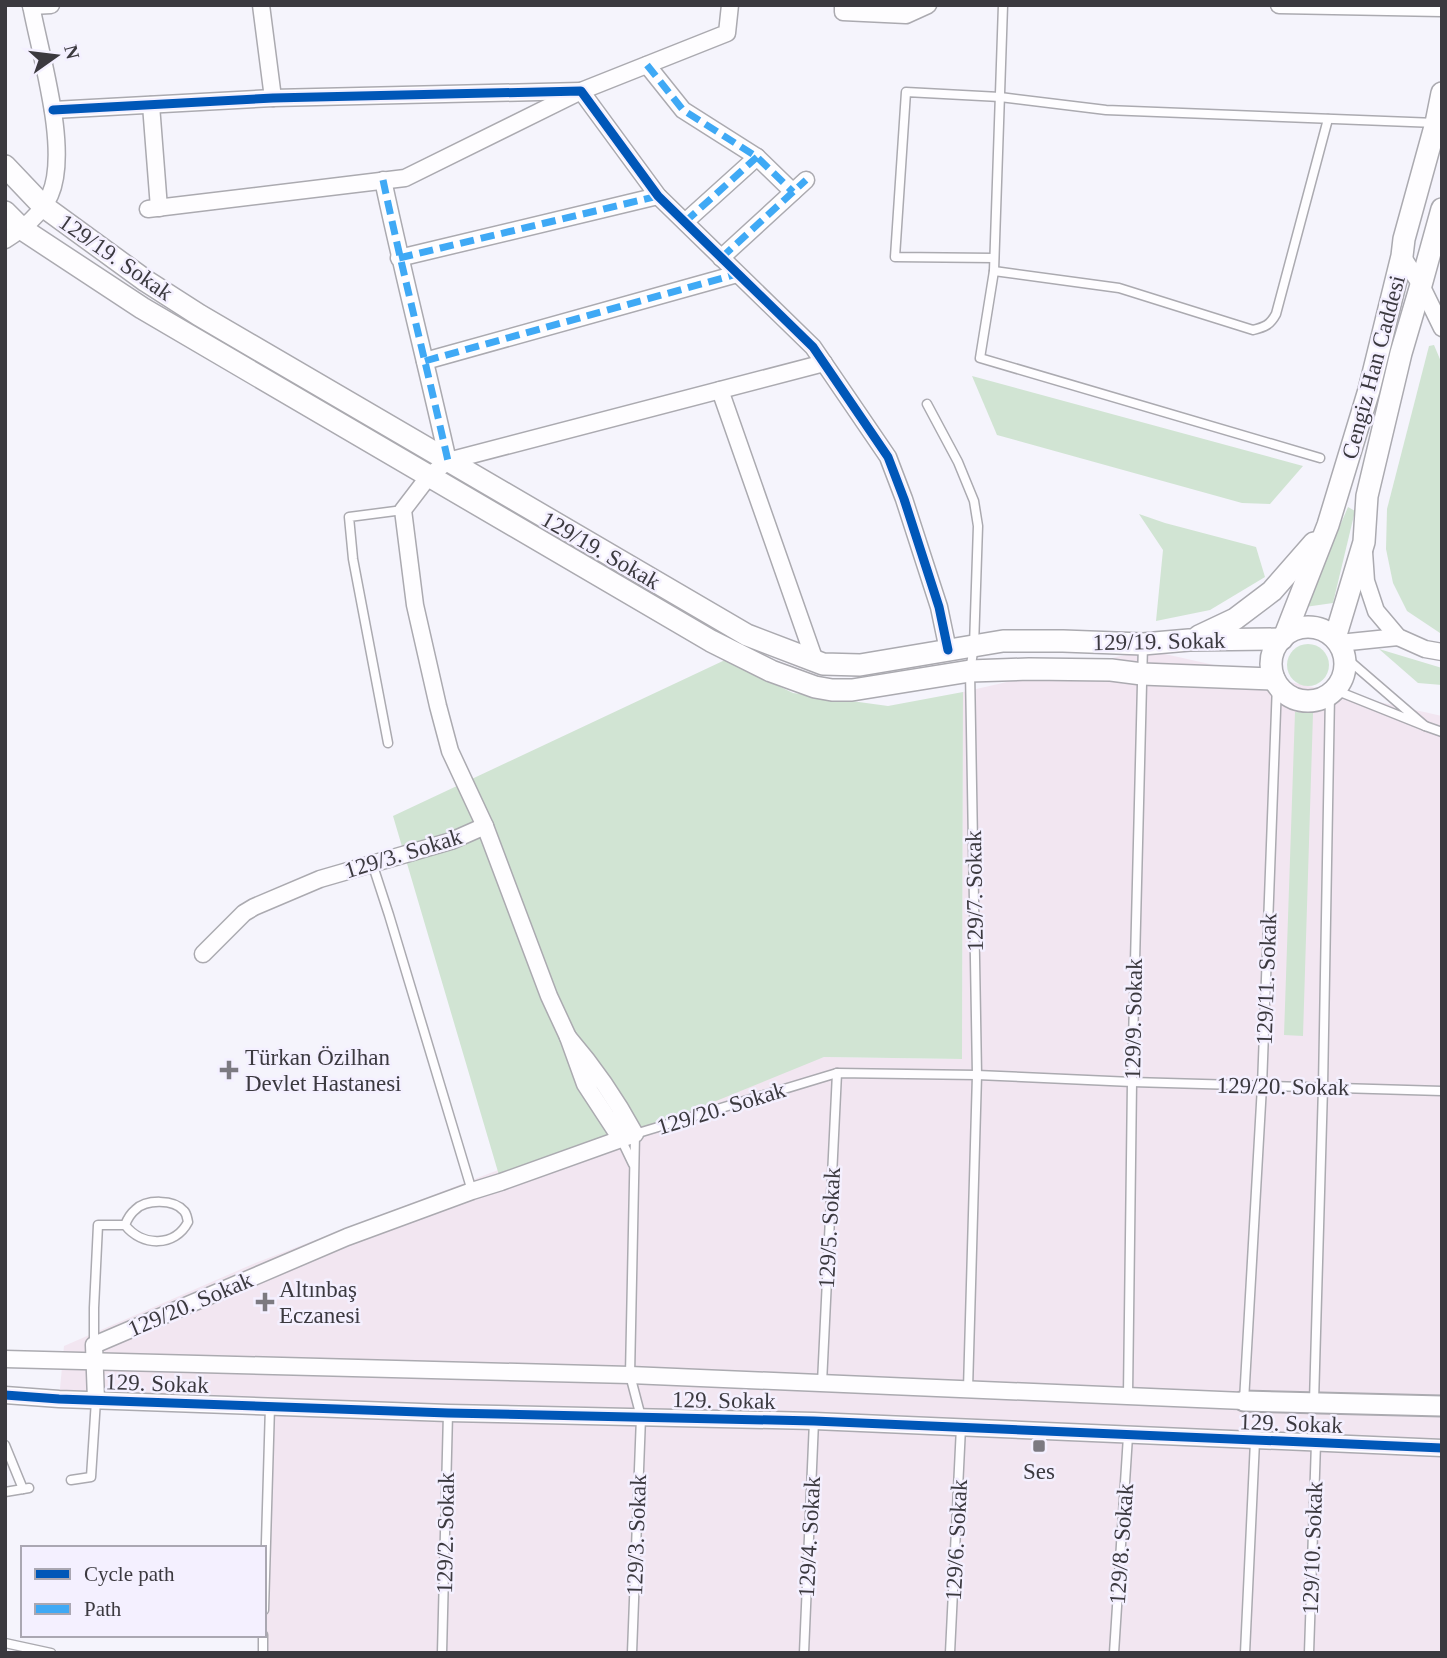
<svg xmlns="http://www.w3.org/2000/svg" width="1447" height="1658" font-family="'Times New Roman',serif">
<rect width="100%" height="100%" fill="#f5f4fc"/>
<path fill="#f2e6f1" d="M1147,650l295,66v937h-1179l7,-247 -211,-7 5,-53 189,-82 378,-145 193,-62 138,2 1,-367z"/>
<g fill="#d1e4d3">
<path d="M1434,345l8,19v269h-2l-33,-22 -14,-28 -7,-34 1,-40 42,-163z"/>
<path d="M972,376l331,90 -33,38 -28,-1 -245,-68z"/>
<path d="M1348,507l7,4 -22,92 -28,4z"/>
<path d="M1139,514l26,9 91,24 9,30 -55,33 -54,11 7,-71z"/>
<circle cx="1308" cy="665" r="21"/>
<path d="M1379,649l63,19v17l-24,-2z"/>
<path d="M725,660l68,33 95,13 75,-14 -1,367 -138,-2 -189,77 -134,48 -108,-366z"/>
<path d="M1295,712l18,1 -10,323 -19,-1z"/>
</g>
<g fill="none" stroke-linecap="round" stroke-linejoin="round">
<g stroke="#abaab0" stroke-width="11">
<g id="service">
<path d="M1003,5l-9,266 125,17 134,42c12,-3 17,-5 23,-16l52,-195"/>
<path d="M994,258l-99,-1 11,-165 94,5 106,13 330,13"/>
<path d="M994,271l-14,87 340,100"/>
<path d="M927,404l31,58 16,39 4,25 -4,120 -4,25 7,404 -9,314"/>
<path d="M1335,690l90,36 -80,-69"/>
<path d="M1425,726l17,6"/>
<path d="M388,743l-35,-184 -4,-42 54,-7"/>
<path d="M372,863l17,52 83,276"/>
<path d="M621,1139l12,25"/>
<path d="M94,1345v-37l4,-83h27c17,22 50,22 63,-3 -1,-4 -1,-8 -4,-11 -10,-12 -38,-12 -49,-1 -5,4 -8,10 -10,15"/>
<path d="M822,1383l15,-310"/>
<path d="M1128,1395l4,-313 11,-438"/>
<path d="M1244,1401l18,-315 15,-402"/>
<path d="M1314,1402l9,-315 7,-393"/>
<path d="M5,1445l18,44"/>
<path d="M71,1480l20,-3 5,-77"/>
<path d="M5,1492l24,-4"/>
<path d="M264,1610l6,-204"/>
<path d="M5,1643l46,10"/>
<path d="M263,1653v-18"/>
<path d="M442,1653l6,-240"/>
<path d="M632,1653l9,-236 -11,-42 5,-241 202,-61 140,2 155,7 310,9"/>
<path d="M804,1653l10,-232"/>
<path d="M950,1653l11,-226"/>
<path d="M1114,1653l14,-217"/>
<path d="M1245,1653l10,-212"/>
<path d="M1309,1653l7,-210"/>
</g>
</g>
<g stroke="#abaab0" stroke-width="19">
<g id="minor">
<path d="M261,5l12,93"/>
<path d="M843,5v7l63,3 22,-10"/>
<path d="M1279,5l163,3"/>
<path d="M31,6l20,-1"/>
<path d="M647,65l36,45 74,47 36,35"/>
<path d="M151,105l8,103"/>
<path d="M53,110l220,-12 308,-7 77,105 155,151 75,110 16,42 35,108 9,43"/>
<path d="M383,180c20,94 44,187 65,281"/>
<path d="M148,209l257,-31 176,-87 146,-58 3,-28"/>
<path d="M685,222l72,-65"/>
<path d="M5,240c17,-10 37,-27 45,-45 20,-45 -10,-141 -19,-190"/>
<path d="M1402,256l19,29 21,43"/>
<path d="M399,258l259,-62"/>
<path d="M721,258l85,-78"/>
<path d="M425,361l312,-87"/>
<path d="M720,390l95,271"/>
<path d="M1364,552l2,29 10,30 22,26 27,12 17,3"/>
<path d="M1339,643l59,-6"/>
<path d="M485,826l-35,-75 -12,-45 -23,-101 -12,-95 26,-34 19,-15 376,-98"/>
<path d="M203,954l41,-41 10,-6 66,-28 131,-38 34,-15 64,170 19,41"/>
<path d="M5,1359l625,16 614,26"/>
<path d="M5,1395l54,4 389,14 366,8 628,27"/>
<path d="M96,1400l-2,-55 253,-108 125,-46 29,-9 134,-48c-19,-35 -41,-67 -67,-97l17,47 36,55"/>
</g>
</g>
<g stroke="#abaab0" stroke-width="23">
<path id="tertiary" d="M1244,1401l198,5"/>
</g>
<g stroke="#abaab0" stroke-width="24">
<g id="secondary">
<path d="M5,166l38,40 103,75 53,34 548,320 76,29 37,1 143,-24h60l80,3 46,-4 93,-1"/>
<path d="M5,212l17,17 120,79 569,333 60,30 44,16 17,3h20l118,-19 59,-2 82,1 31,4 132,5"/>
<circle cx="1308" cy="664" r="37"/>
<path d="M1285,635l43,-110 41,-135 33,-134 2,-17 32,-116 6,-30"/>
<path d="M1199,636l36,-17 37,-28 42,-48"/>
<path d="M1335,638l29,-96 3,-46 34,-143 20,-68 21,-76"/>
</g>
</g>
<use href="#service" stroke="#fefdff" stroke-width="8"/>
<use href="#minor" stroke="#fefdff" stroke-width="16"/>
<use href="#tertiary" stroke="#fefdff" stroke-width="19"/>
<use href="#secondary" stroke="#fefdff" stroke-width="21"/>
<g stroke="#3fa9f5" stroke-width="7" stroke-dasharray="14 7" stroke-linecap="butt">
<path d="M647,65l36,45 74,47 36,35"/>
<path d="M383,180c20,94 44,187 65,281"/>
<path d="M685,222l72,-65"/>
<path d="M399,258l259,-62"/>
<path d="M721,258l85,-78"/>
<path d="M425,361l312,-87"/>
</g>
<g stroke="#f4f0ff" stroke-width="13">
<g id="cycleway">
<path d="M53,110l220,-12 308,-7 77,105 155,151 75,110 16,42 35,108 9,43"/>
<path d="M5,1395l54,4 389,14 366,8 628,27"/>
</g>
</g>
<use href="#cycleway" stroke="#0057b8" stroke-width="9"/>
</g>
<g fill="#7c7a81" stroke="#f4f0ff" stroke-width="2.5">
<path d="M225.5 1059.5h7v7h7v7h-7v7h-7v-7h-7v-7h7z"/>
<path d="M261.5 1291.5h7v7h7v7h-7v7h-7v-7h-7v-7h7z"/>
<rect x="1032" y="1439" width="14" height="14" rx="3.5"/>
</g>
<g text-anchor="middle" stroke-width="5" stroke-linejoin="round" paint-order="stroke">
<g font-size="23" fill="#3b393f" stroke="#f4f0ff">
<text transform="translate(116 257) rotate(35)" y="8">129/19. Sokak</text>
<text transform="translate(1373 367) rotate(-75)" y="8">Cengiz Han Caddesi</text>
<text transform="translate(601 550) rotate(30)" y="8">129/19. Sokak</text>
<text transform="translate(1159 641) rotate(-1)" y="8">129/19. Sokak</text>
<text transform="translate(403 853) rotate(-17)" y="8">129/3. Sokak</text>
<text transform="translate(974 891) rotate(-91)" y="8">129/7. Sokak</text>
<text transform="translate(1266 979) rotate(-88)" y="8">129/11. Sokak</text>
<text transform="translate(1133 1019) rotate(-89)" y="8">129/9. Sokak</text>
<text transform="translate(1283 1086) rotate(1)" y="8">129/20. Sokak</text>
<text transform="translate(721 1108) rotate(-17)" y="8">129/20. Sokak</text>
<text transform="translate(829 1228) rotate(-87)" y="8">129/5. Sokak</text>
<text transform="translate(190 1304) rotate(-23)" y="8">129/20. Sokak</text>
<text transform="translate(157 1383) rotate(2)" y="8">129. Sokak</text>
<text transform="translate(724 1400) rotate(1)" y="8">129. Sokak</text>
<text transform="translate(1291 1423) rotate(2)" y="8">129. Sokak</text>
<text transform="translate(445 1533) rotate(-89)" y="8">129/2. Sokak</text>
<text transform="translate(636 1535) rotate(-88)" y="8">129/3. Sokak</text>
<text transform="translate(809 1537) rotate(-87)" y="8">129/4. Sokak</text>
<text transform="translate(956 1540) rotate(-87)" y="8">129/6. Sokak</text>
<text transform="translate(1121 1544) rotate(-86)" y="8">129/8. Sokak</text>
<text transform="translate(1312 1548) rotate(-88)" y="8">129/10. Sokak</text>
</g>
<g font-size="23" fill="#3b393f" stroke="#f4f0ff" text-anchor="start">
<text x="245" y="1065">Türkan Özilhan<tspan x="245" dy="26">Devlet Hastanesi</tspan></text>
<text x="279" y="1297">Altınbaş<tspan x="279" dy="26">Eczanesi</tspan></text>
<text x="1039" y="1479" text-anchor="middle">Ses</text>
</g>
</g>
<rect width="1447" height="1658" fill="none" stroke="#3b393f" stroke-width="14"/>
<rect x="21" y="1546" width="245" height="91" fill="#f4f0ff" stroke="#aaa7b2" stroke-width="2"/>
<rect x="35" y="1569" width="35" height="10" fill="#0057b8" stroke="#aaa7b2" stroke-width="2"/>
<text x="84" y="1581" font-size="21" fill="#3b393f">Cycle path</text>
<rect x="35" y="1604" width="35" height="10" fill="#3fa9f5" stroke="#aaa7b2" stroke-width="2"/>
<text x="84" y="1616" font-size="21" fill="#3b393f">Path</text>
<g transform="translate(56 56) rotate(76)" stroke="#f4f0ff" stroke-width="5" paint-order="stroke">
<path d="M0-5L12 26L0 18L-12 26Z" fill="#3b393f"/>
<text y="-10" font-size="19" font-weight="bold" text-anchor="middle" fill="#3b393f">N</text>
</g>
</svg>
